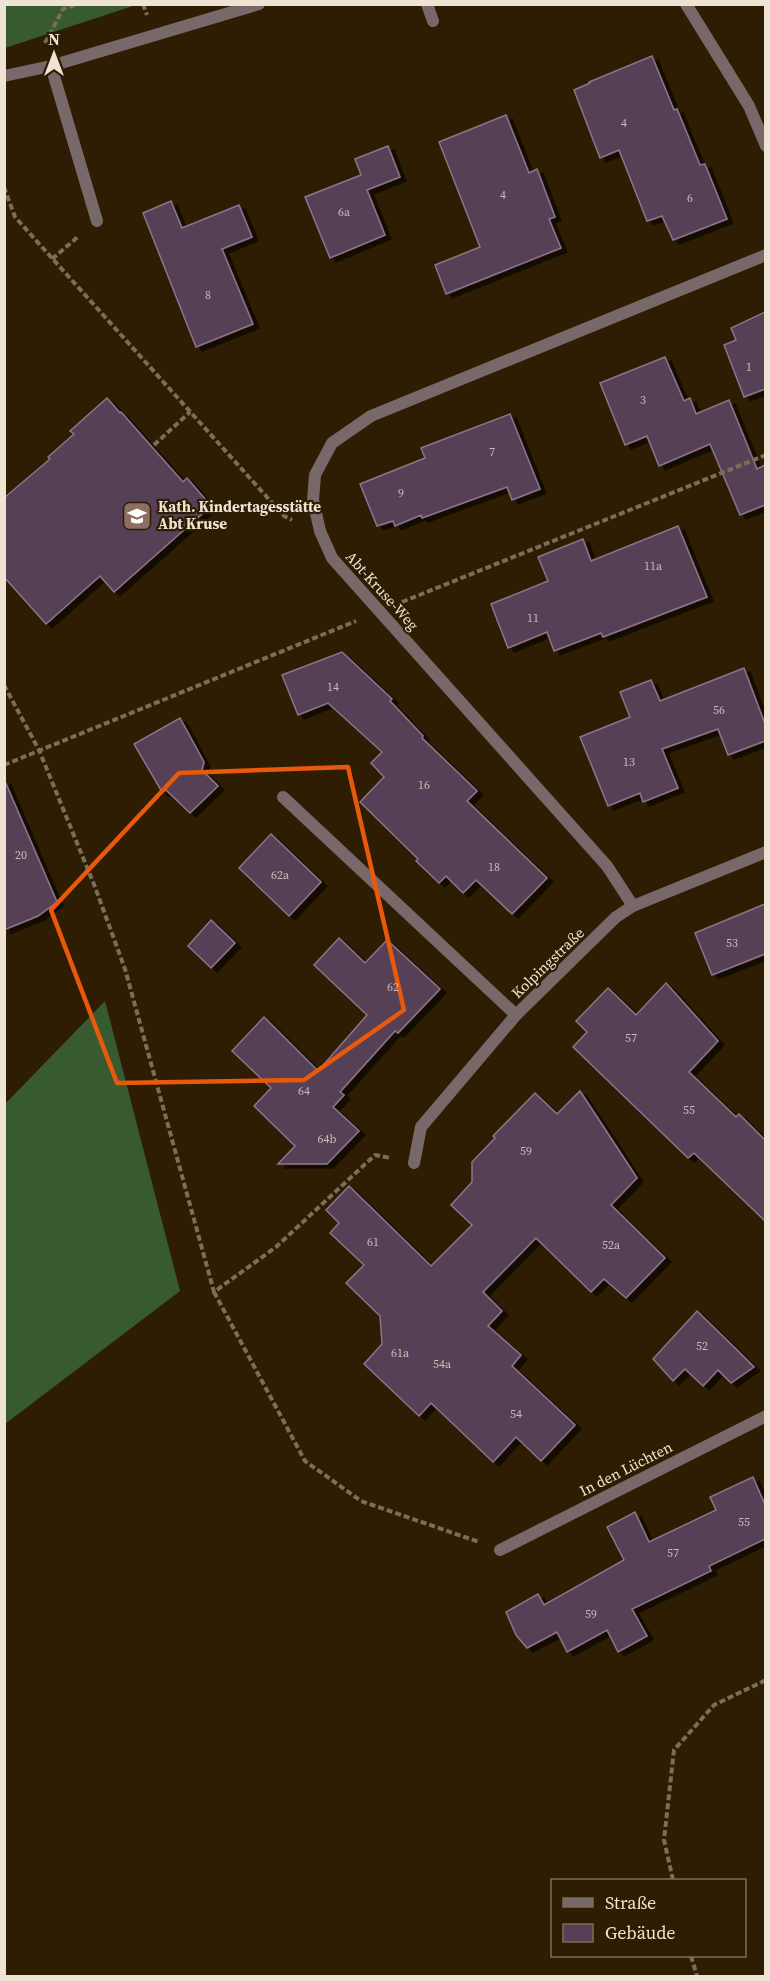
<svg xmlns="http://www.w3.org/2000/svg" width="770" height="1981" font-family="'Source Serif 4',serif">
<defs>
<filter id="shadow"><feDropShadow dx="6" dy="4" stdDeviation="0" flood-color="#0009"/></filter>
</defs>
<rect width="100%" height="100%" fill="#2e1d02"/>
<g fill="#375a30">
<path d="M5,4h131v1l-131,43z"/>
<path d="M105,1001l75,290 -175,133v-320z"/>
</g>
<g fill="#574057" stroke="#8d738c" stroke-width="1.5" filter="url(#shadow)">
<path d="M652,56l22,54 3,-1 23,56 5,-1 22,55 -54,21 -11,-24 -15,5 -28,-71 -19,8 -26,-68 16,-7 -1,-1z"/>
<path d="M506,115l23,58 8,-4 18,48 -6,2 12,29 -115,46 -11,-29 45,-18 -41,-105z"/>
<path d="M388,146l12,31 -33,13 18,45 -55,23 -25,-61 56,-22 -6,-16z"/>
<path d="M171,201l11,27 57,-23 13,32 -30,12 31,75 -57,23 -53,-134z"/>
<path d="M765,312v77l-21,8 -20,-52 12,-5 -5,-12z"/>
<path d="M665,357l19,44 6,-3 6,16 33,-14 28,69 8,-4v40l-25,10 -30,-71 -51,22 -12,-30 -22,9 -25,-62z"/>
<path d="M107,398l13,15 1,-1 62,70 4,-4 24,28 -97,86 -14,-16 -54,48 -42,-47v-79l46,-39 -2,-2 26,-23 -4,-3z"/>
<path d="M510,414l30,75 -28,11 -5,-13 -85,31 -1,-3 -26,11 -2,-5 -16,5 -17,-42 65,-26 -4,-10z"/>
<path d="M678,526l29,71 -104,40 -2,-4 -47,18 -7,-19 -39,16 -17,-44 57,-23 -10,-24 45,-18 8,22z"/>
<path d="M342,652l50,47 -2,2 33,35 -1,2 55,53 -10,10 80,77 -35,36 -36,-34 -13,13 -17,-17 -7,7 -23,-22 2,-2 -58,-57 23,-24 1,-1 -13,-14 11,-11 -54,-49 -30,12 -16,-40z"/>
<path d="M744,668l21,56v17l-37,14 -10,-26 -56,20 16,39 -35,14 -3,-9 -32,13 -28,-69 50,-20 -10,-25 31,-12 9,21z"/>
<path d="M180,718l24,44 -2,8 16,16 -28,27 -24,-23 -4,2 -28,-48z"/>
<path d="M4,779l53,123 -19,14 -34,14z"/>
<path d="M271,834l50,48 -32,34 -50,-48z"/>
<path d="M765,904v50l-53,21 -17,-42z"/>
<path d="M211,920l24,23 -24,25 -23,-22z"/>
<path d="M339,938l26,25 22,-23 53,49 -42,44 -3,-2 -55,61 4,3 -11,12 26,24 -32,33h-49l17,-18 -41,-40 17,-18 -39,-37 32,-34 54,54 49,-56 -53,-50z"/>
<path d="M666,983l52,58 -29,31 47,45 3,-3 26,26v81l-71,-68 -6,5 -115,-111 14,-15 -11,-11 32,-33 28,27z"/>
<path d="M580,1091l57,87 -26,27 54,53 -39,40 -22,-19 -13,13 -55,-54 -53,54 19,19 -14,15 33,29 -9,11 63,59 -34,36 -25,-24 -23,25 -62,-59 -12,13 -55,-52 18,-20 -2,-28 -34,-33 18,-18 -34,-32 9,-10 -13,-13 23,-24 82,80 41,-41 -21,-20 21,-23v-20l23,-24 -2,-2 42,-43 22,21z"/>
<path d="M697,1311l40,39 17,17 -23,16 -13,-13 -15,16 -18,-17 -12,12 -20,-22z"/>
<path d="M753,1477l12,28v34l-56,27 2,5 -79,38 15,27 -29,16 -11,-22 -40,22 -10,-20 -30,16 -11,-13 -10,-23 32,-18 6,11 80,-45 -17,-33 28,-15 14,30 67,-32 -6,-13z"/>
</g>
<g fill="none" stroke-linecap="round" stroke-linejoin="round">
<g stroke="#7c6d56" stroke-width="4" stroke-dasharray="6 3" stroke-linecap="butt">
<path d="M143,4l4,11"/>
<path d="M45,43l18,-34 15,-5"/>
<path d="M4,187l11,30 269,299 8,4"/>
<path d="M52,259l27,-23"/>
<path d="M154,445l36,-33"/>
<path d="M402,602l364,-147"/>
<path d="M4,685l35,65 56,137 30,82 89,323 62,-45 99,-92 16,3"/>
<path d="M4,765l352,-144"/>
<path d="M214,1292l91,169 56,40 118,41"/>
<path d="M673,1880l-9,-40 10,-90 40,-45 52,-25"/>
<path d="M691,1956l6,20"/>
</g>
<g stroke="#79686a" stroke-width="12">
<path d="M427,4l6,17"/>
<path d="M51,66l46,155"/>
<path d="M283,797l233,218"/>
</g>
<g stroke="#79686a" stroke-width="12">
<path d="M686,4l63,102 17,40"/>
<path d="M4,76l47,-10 208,-62"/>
<path d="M633,906l-26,-40 -275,-308 -12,-27 -7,-31 2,-25 17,-32 39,-27 395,-161"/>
<path d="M414,1163l7,-36 95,-112 100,-98 17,-11 133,-54"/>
<path d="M500,1550l266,-134"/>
</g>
</g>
<path fill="none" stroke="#e8590c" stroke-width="4.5" stroke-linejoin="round" d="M348,767l56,243 -100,70 -187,3 -66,-173 128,-137z"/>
<defs>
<g id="school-square" transform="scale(1.5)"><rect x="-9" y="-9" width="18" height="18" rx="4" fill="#8d6e63" stroke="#2e1d02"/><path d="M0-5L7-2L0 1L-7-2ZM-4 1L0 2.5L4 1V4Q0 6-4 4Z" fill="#fff"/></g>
</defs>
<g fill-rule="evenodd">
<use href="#school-square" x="137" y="516"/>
</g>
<g text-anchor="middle" stroke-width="4.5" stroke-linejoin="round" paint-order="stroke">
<g font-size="12" fill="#c9bbb5">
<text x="624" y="127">4</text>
<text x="503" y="199">4</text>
<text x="690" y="202">6</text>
<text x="344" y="216">6a</text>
<text x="208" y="299">8</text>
<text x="749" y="371">1</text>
<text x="643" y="404">3</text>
<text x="492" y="456">7</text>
<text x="401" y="497">9</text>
<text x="653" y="570">11a</text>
<text x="533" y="622">11</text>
<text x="333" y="691">14</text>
<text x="719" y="714">56</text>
<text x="629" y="766">13</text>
<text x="424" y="789">16</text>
<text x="21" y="859">20</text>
<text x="494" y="871">18</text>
<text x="280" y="879">62a</text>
<text x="732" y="947">53</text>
<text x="393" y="991">62</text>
<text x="631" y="1042">57</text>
<text x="304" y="1095">64</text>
<text x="689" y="1114">55</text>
<text x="327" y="1143">64b</text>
<text x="526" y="1155">59</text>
<text x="373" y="1246">61</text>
<text x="611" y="1249">52a</text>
<text x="702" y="1350">52</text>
<text x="400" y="1357">61a</text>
<text x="442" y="1368">54a</text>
<text x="516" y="1418">54</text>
<text x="744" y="1526">55</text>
<text x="673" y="1557">57</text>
<text x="591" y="1618">59</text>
</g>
<g font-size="15" font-weight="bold" fill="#efe4d4" stroke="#2e1d02" text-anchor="start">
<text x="158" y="512">Kath. Kindertagesstätte<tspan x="158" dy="17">Abt Kruse</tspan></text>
</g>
<g font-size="15" fill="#efe4d4" stroke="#2e1d02">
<text transform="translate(382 591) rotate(48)" y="5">Abt-Kruse-Weg</text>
<text transform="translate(548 963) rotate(-44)" y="5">Kolpingstraße</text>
<text transform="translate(626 1469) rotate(-27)" y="5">In den Lüchten</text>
</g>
</g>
<rect width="770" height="1981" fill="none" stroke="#efe4d4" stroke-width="12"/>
<rect x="551" y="1879" width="195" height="78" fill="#2e1d02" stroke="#7b6d56" stroke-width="1.5"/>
<rect x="563" y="1898" width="30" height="9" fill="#79686a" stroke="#7b6d56" stroke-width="1.5"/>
<text x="605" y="1909" font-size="18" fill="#efe4d4">Straße</text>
<rect x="563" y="1924" width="30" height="18" fill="#574057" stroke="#7b6d56" stroke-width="1.5"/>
<text x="605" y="1939" font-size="18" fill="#efe4d4">Gebäude</text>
<g transform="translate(54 54)" stroke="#2e1d02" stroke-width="4.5" paint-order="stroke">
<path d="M0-4.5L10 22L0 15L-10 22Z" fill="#efe4d4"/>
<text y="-9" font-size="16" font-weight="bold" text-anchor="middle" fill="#efe4d4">N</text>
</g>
</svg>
